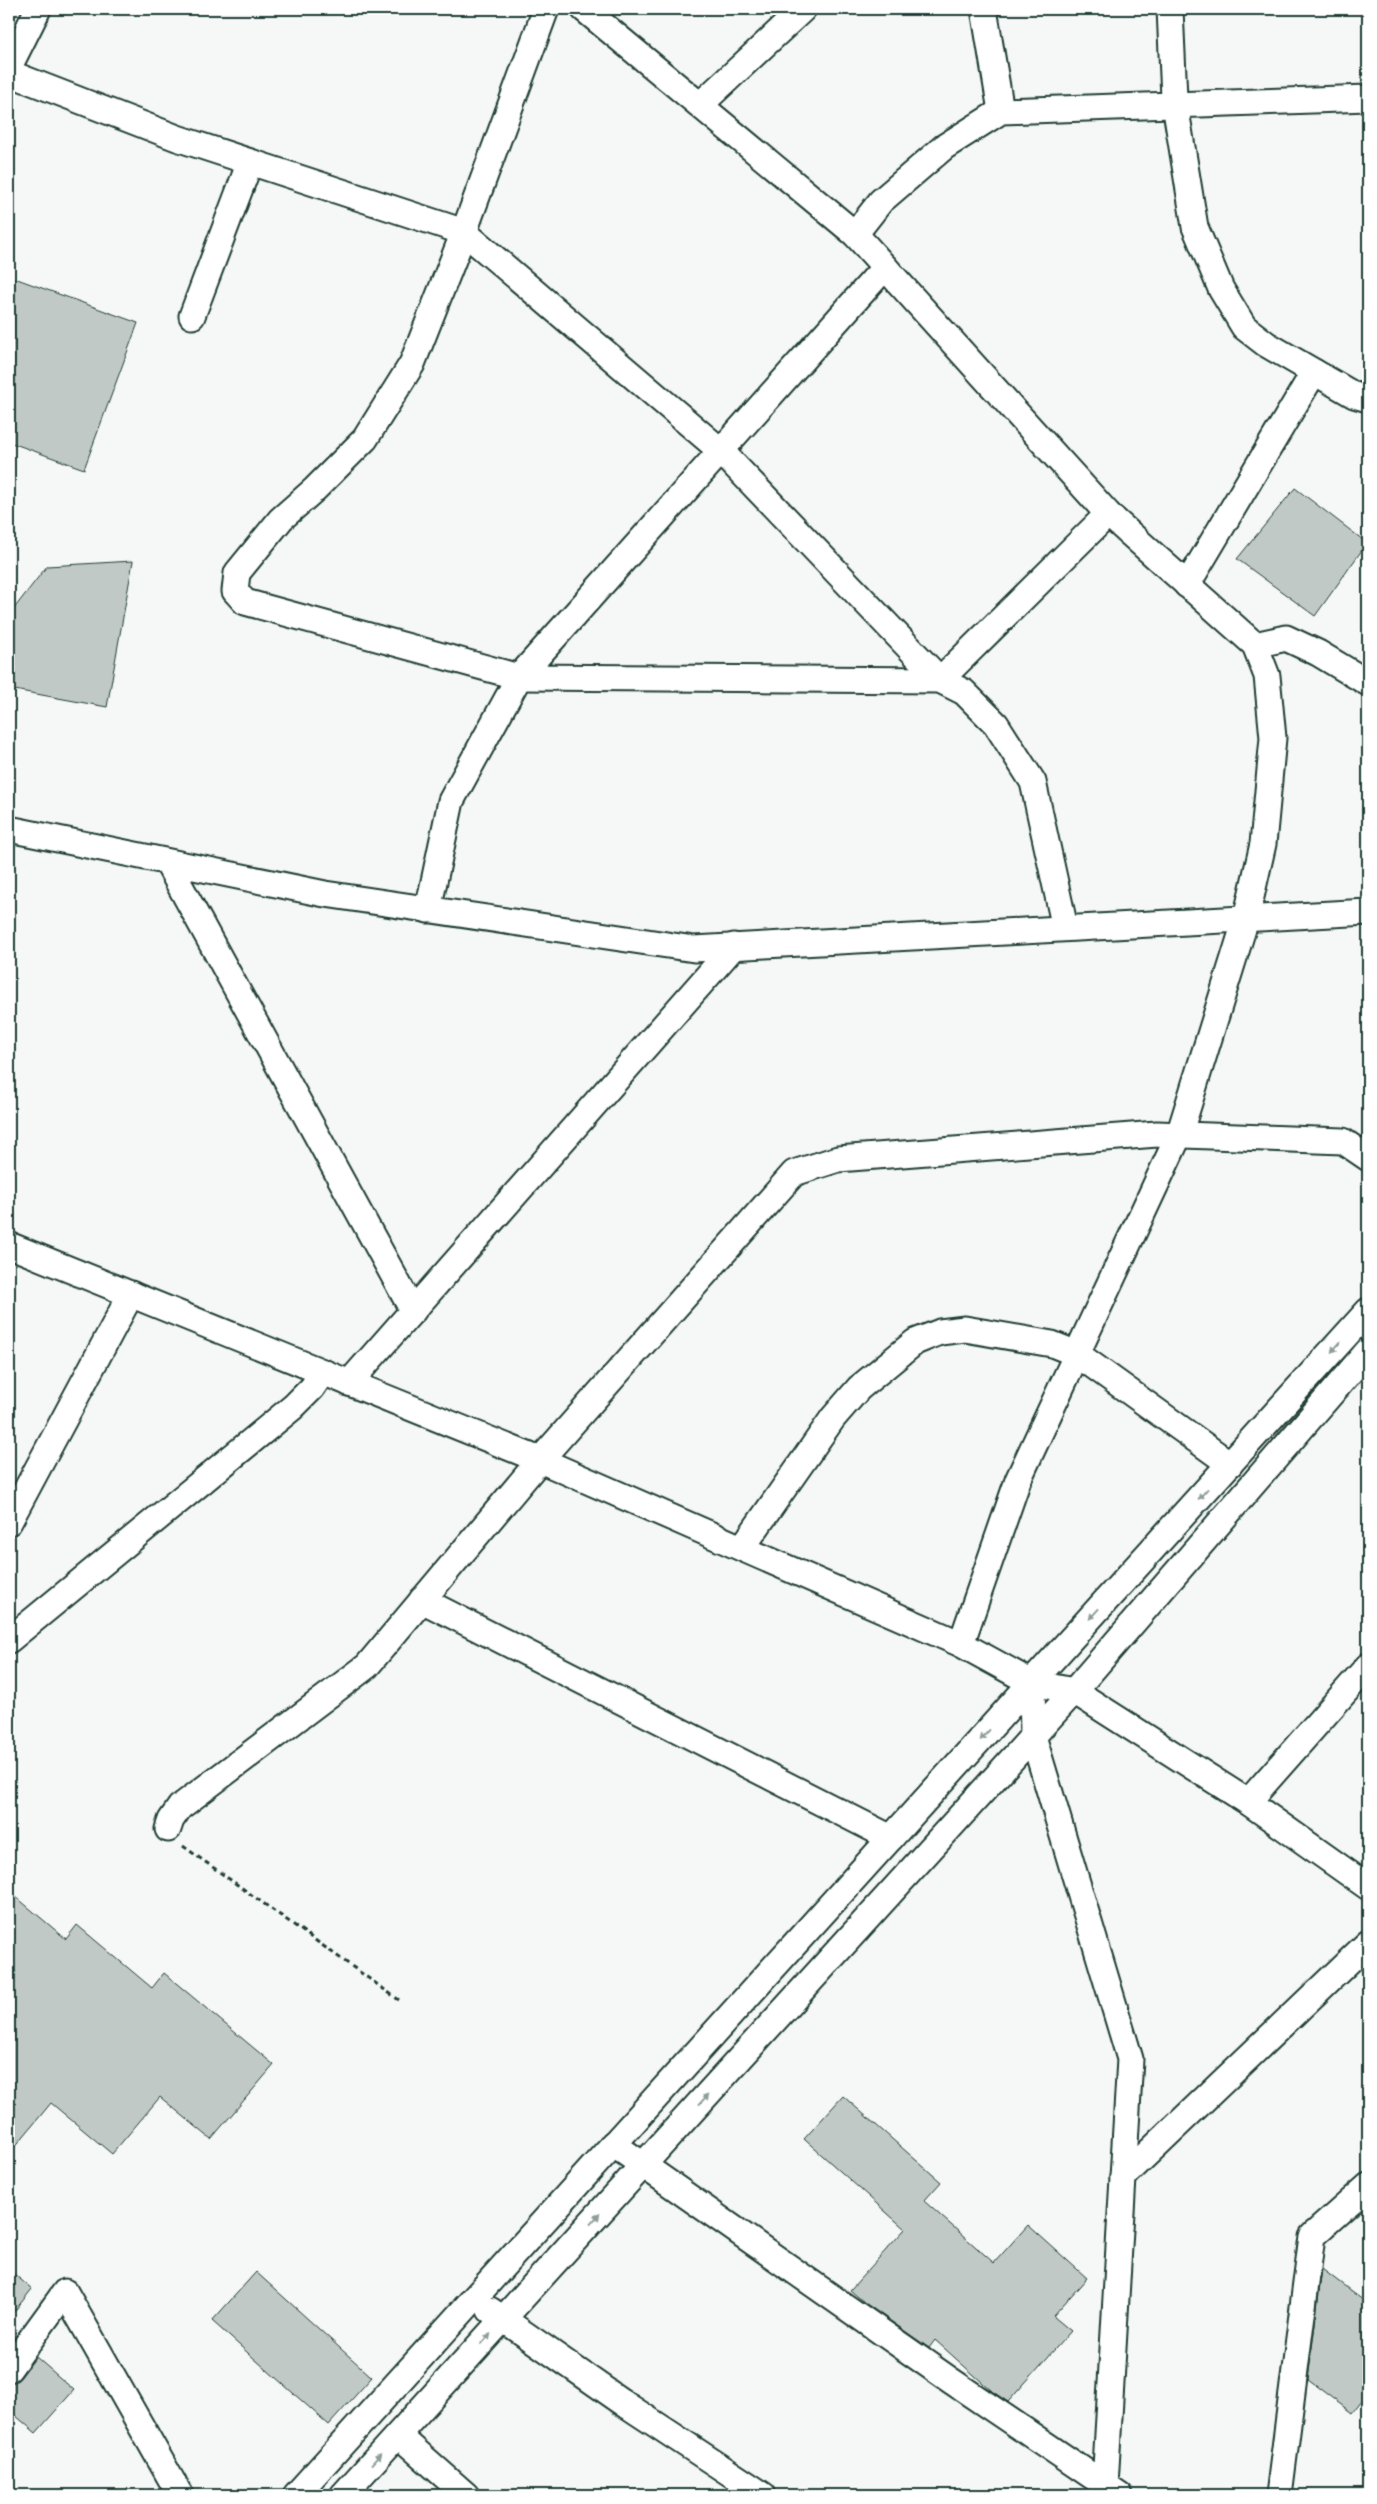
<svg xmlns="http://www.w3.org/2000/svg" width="1377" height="2504" font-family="Kalam,sans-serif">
<rect width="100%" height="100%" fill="#f6f7f7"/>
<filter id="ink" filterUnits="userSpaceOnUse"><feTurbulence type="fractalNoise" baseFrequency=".02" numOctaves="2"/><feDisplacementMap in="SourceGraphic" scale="10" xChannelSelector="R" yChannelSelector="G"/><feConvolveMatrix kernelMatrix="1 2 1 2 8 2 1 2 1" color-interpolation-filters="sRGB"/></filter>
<g filter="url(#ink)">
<g fill="#c0c9c6" stroke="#1f3d34">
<path d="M9,276l129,47 -54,146 -75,-27z"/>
<path d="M1295,488l72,55 -52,73 -78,-57z"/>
<path d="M133,561l-26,146 -98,-18v-74l38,-49z"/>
<path d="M9,1891l57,48 11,-14 75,63 12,-15 110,92 -63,74 -51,-42 -48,57 -61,-51 -42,51z"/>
<path d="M843,2096l98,86 -17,19 70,62 34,-38 59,53 -34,38 18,15 -63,71 -15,-10 -58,-52 -6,8 -64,-45 -15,-13 55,-61 -101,-90z"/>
<path d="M1322,2269l46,35v88l-16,21 -44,-33z"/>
<path d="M9,2270l23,19 -23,29z"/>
<path d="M256,2272l116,105 -43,48 -117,-104z"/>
<path d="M36,2357l38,33 -38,43 -27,-23v-27l11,-5z"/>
</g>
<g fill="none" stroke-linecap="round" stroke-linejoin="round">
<g stroke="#1f3d34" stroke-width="29">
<g id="minor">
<path d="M546,9l-82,223 -52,132 -47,75 -50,50 -34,30 -44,54 -2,18 10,11 274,75 421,3 24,12 32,32 37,58 32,146"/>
<path d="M584,9l271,225 253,280 147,131 12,31 6,62 -10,106 -17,75 -67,216 -161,345 -57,164"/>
<path d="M984,9l17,102"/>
<path d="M1170,9l4,89 21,129 26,62 23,38 22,17 88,51 14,4"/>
<path d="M9,67l29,-58"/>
<path d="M9,73l168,65 287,94 257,219 219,229 168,-166"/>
<path d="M701,104l102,-95"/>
<path d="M855,234l26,-33 63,-54 57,-36 367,-13"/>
<path d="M192,316l58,-154"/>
<path d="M1187,585l127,-213"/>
<path d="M1255,645l31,-7 32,15 50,30"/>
<path d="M9,829l316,65 369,55 674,-37"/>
<path d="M167,862l246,449"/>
<path d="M428,910l23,-109 68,-124 366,-410"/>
<path d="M9,1245l531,215 421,184 71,39 42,8 174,111 120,85"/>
<path d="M349,1383l385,-437"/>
<path d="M9,1522l122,-228"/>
<path d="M742,1548l91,-130 26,-30 56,-46 25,-10 25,-3 87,15 25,10 153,110"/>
<path d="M422,1600l469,238"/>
<path d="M9,1640l284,-233 19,-19 11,-16"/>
<path d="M1032,1683l1,53 97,323 -25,426"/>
<path d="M1248,1802l120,-136"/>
<path d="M168,1829l3,-9 9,-13 187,-141 173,-206 254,-287 44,-14 319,-25 186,7 25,17"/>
<path d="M613,2144l337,236 170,115"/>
<path d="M1123,2177l245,-234"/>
<path d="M490,2310l138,96 135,89"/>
<path d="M9,2369l56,-77 115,203"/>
<path d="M398,2435l68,60"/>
<path d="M296,2495l1072,-1184"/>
<path d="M343,2495l731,-804 294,-340"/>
<path d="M1279,2495l33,-259 56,-50"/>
</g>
</g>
<path stroke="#1f3d34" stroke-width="3" stroke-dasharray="5 4" stroke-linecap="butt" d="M183,1846l216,154"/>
<use href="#minor" stroke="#fff" stroke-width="25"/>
</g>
<defs><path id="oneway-solid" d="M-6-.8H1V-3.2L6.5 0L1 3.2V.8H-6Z" transform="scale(1.25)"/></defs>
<g fill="#8f9e9a">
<use href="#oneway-solid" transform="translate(1336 1347) rotate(132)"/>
<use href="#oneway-solid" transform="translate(1203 1494) rotate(132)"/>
<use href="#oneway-solid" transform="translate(1094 1614) rotate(132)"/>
<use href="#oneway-solid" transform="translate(985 1735) rotate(132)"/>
<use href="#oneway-solid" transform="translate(704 2099) rotate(-48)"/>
<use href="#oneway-solid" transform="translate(595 2219) rotate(-48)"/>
<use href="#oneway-solid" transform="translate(486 2339) rotate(-48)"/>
<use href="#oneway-solid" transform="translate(376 2459) rotate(-48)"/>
</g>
</g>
<rect width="1377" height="2504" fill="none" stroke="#fff" stroke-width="30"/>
<rect x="15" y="15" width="1347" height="2474" fill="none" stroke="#1f3d34" stroke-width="2" filter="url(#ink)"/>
</svg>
